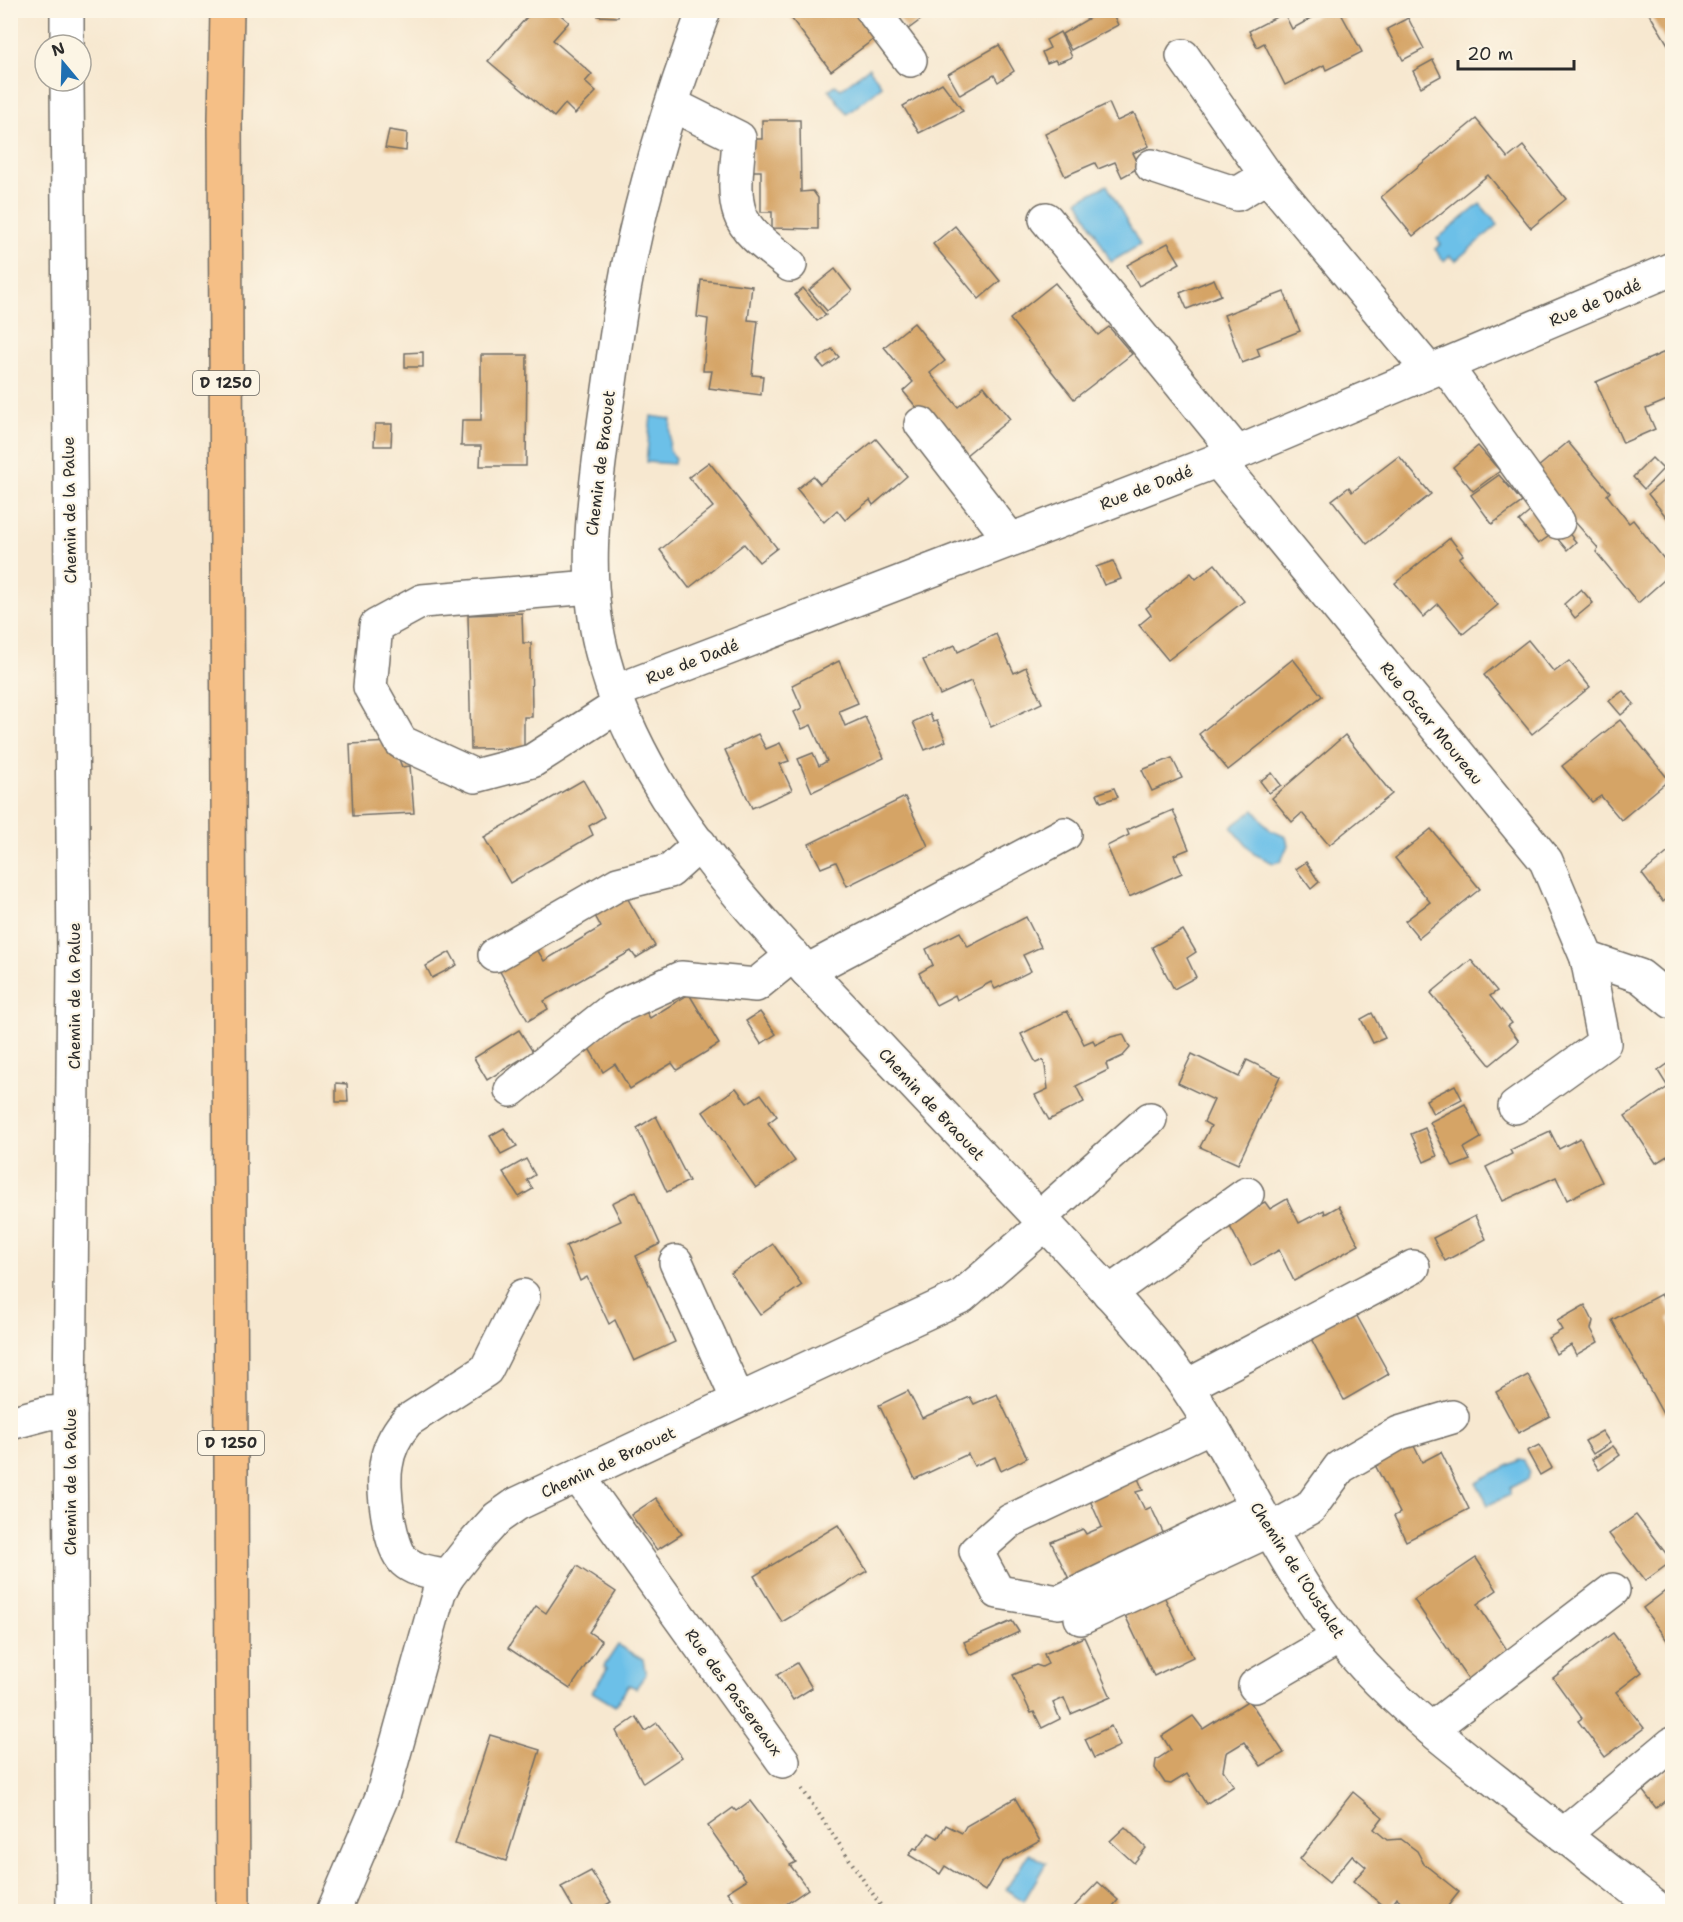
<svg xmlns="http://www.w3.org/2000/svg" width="1683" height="1922" font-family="'Shantell Sans',sans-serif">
<rect width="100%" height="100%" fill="#fcf5e5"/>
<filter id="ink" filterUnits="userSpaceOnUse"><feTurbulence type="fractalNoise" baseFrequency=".0167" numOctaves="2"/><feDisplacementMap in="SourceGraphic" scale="12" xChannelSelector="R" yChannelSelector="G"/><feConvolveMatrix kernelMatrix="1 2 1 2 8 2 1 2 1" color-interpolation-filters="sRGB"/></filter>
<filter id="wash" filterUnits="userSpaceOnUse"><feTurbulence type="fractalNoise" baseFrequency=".008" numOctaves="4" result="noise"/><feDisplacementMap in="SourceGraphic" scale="24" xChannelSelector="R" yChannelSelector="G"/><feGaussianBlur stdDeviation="1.35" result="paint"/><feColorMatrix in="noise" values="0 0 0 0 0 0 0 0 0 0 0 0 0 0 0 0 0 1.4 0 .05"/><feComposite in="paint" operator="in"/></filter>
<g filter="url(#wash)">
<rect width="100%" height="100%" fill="#f7e8d0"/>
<g fill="#6cc0e8" stroke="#4c768a" stroke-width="1.5">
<path d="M869,68l13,18 -35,28 -18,-24 6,-5 6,4z"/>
<path d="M1107,185l33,60 -29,17 -33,-62z"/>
<path d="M1480,204l18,21 -43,36 -5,-5 -6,5 -9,-12 6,-5 -4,-5z"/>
<path d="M651,416l20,3 -2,31 6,7 -1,7 -28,-2z"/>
<path d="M1254,810l16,20 16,7 2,8 -7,16 -8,2 -19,-9 -23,-27z"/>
<path d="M1519,1460l5,1 6,11 -1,6 -19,10v7l-22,10 -12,-23z"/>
<path d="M618,1645l25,15 3,14 -10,14 -7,-3 -14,21 -23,-14 15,-23 -3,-3z"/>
<path d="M1029,1853l17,10 -22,38 -18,-12z"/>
</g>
<g id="blocks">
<g fill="#d5a466">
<path d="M520,10h35l14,12 -16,18 39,34 -7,8 11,10 -21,22 -10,-10 -11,13 -66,-56 39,-44z"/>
<path d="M599,10h20l-1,7 -20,-1z"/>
<path d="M785,10h75l18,26 -47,35z"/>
<path d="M893,10h41l-27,20z"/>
<path d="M1090,10h21l7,15 -47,25 -9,-16 31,-18z"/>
<path d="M1326,10h13l23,42 -36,18 -2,-5 -39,20 -21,-42 -7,4 -8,-16 35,-18 8,16z"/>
<path d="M1647,10h25v41z"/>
<path d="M1408,18l16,31 -21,11 -16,-31z"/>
<path d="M1060,32l12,25 -15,6 -2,-3 -8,3 -5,-11 8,-4 -4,-8z"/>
<path d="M999,45l15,26 -16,11 -4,-7 -34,20 -12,-21z"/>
<path d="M1433,60l8,16 -20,11 -8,-16z"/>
<path d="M942,83l21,28 -44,22 -16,-27z"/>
<path d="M1109,103l8,18 17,-8 15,33 -16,7 7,14 -18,10 -7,-15 -17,7 -3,-6 -30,13 -20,-42z"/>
<path d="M1476,119l32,39 15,-12 43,53 -35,29 -43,-53 -75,61 -32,-39z"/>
<path d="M762,120h38l1,72 12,-1 5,7v31l-46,-1v-16h-11v-41h-8l-1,-32h10z"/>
<path d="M389,130l18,3 -1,18 -21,-3z"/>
<path d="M955,226l45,55 -21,18 -46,-55z"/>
<path d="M1168,243l12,20 -41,23 -12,-21z"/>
<path d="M835,269l17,22 -25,20 -18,-21z"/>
<path d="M1214,279l7,16 -34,14 -7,-16z"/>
<path d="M701,280l51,6 -4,34 10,1 -6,54 11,1 -2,19 -52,-7 3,-17h-9l5,-52 -11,-2z"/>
<path d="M1055,283l43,52 11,-8 23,27 -58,45 -64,-80z"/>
<path d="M803,288l23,27 -9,6 -22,-26z"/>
<path d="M1284,292l16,39 -43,17 3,8 -18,7 -18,-48z"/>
<path d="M914,323l31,38 -15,12 28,34 26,-21 26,33 -50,41 -57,-69 10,-9 -29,-35z"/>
<path d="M832,349l7,8 -15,11 -7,-8z"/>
<path d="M1672,349v49l-26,11 9,20 -32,14 -27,-61z"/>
<path d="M423,352v15h-18v-14z"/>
<path d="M481,355h46l-1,111h-46l1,-20h-20l1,-26h19z"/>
<path d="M375,424h17l-1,22h-17z"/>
<path d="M876,439l31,37 -34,29 -3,-5 -25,20 -8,-10 -13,12 -27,-33 16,-13 7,8z"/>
<path d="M1568,442l42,50 -3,3 22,28 4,-3 39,49v4l-34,30 -42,-51 2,-4 -22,-25 -4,1 -41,-51z"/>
<path d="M1478,446l22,25 -27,20 -20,-24z"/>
<path d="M1399,456l32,38 -64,50 -35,-44 17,-13 3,5z"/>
<path d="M1652,458l11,11 -19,20 -11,-12z"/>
<path d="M709,462l68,86 -18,14 -15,-18 -55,44 -29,-38 53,-43 -24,-30z"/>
<path d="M1672,473v51l-24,-30z"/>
<path d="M1499,475l23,27 -30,22 -21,-29z"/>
<path d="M1532,510l20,24 -14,10 -19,-23z"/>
<path d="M1566,530l10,12 -9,8 -11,-13z"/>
<path d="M1450,538l13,17 -4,3 39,47 -35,29 -25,-30 -15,13 -28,-34z"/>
<path d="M1113,561l8,18 -17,6 -8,-18z"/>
<path d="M1215,564l29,37 -76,59 -29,-35 12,-10 -5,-7 45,-35 5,6z"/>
<path d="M1581,589l12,14 -18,15 -11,-14z"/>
<path d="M522,613l1,30h8l1,74h-8v31l-53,1 -3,-134z"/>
<path d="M996,634l18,39 12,-6 16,36 -51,24 -20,-46 -31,14 -17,-35 32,-15 3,7z"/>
<path d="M1528,640l26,32 15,-11 21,26 -58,47 -48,-59z"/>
<path d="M1293,659l29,37 -94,74 -29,-36z"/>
<path d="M839,661l19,42 -19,8 6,15 20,-9 19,41 -72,34 -14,-33 15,-6 6,13 8,-5 -16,-36 -9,4 -8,-17 8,-4 -10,-23z"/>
<path d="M1623,691l11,13 -13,11 -12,-14z"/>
<path d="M930,714l3,8 4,-1 9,20 -21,9 -12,-28z"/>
<path d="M1620,720l49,60 -48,40 -20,-24 -9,6 -30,-36z"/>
<path d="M758,734l8,15 14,-6 9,18 -9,3 12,26 -40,18 -27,-58z"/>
<path d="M1345,735l47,59 -63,51 -27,-32 -10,9 -20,-24z"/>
<path d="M392,742l10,25 8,-1 4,47 -61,3 -3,-72z"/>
<path d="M1172,758l10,20 -30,13 -10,-21z"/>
<path d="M1272,773l9,12 -12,8 -9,-12z"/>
<path d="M583,780l21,37 -15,9 4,9 -83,48 -26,-46z"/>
<path d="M1114,788l4,9 -17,5 -4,-8z"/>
<path d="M905,797l23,49 -81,40 -11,-24 -15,6 -12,-24z"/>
<path d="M1173,810l16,39 -15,6 8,18 -53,24 -22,-51 22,-11 -2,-5z"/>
<path d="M1431,829l49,60 -61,49 -14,-17 25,-19 -35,-44z"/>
<path d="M1672,849v45l-9,8 -21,-28z"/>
<path d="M1306,862l13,20 -8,7 -15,-20z"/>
<path d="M625,894l30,52 -19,12 -5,-7 -87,50 4,8 -20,12 -30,-53 37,-22 9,15 57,-34 -8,-15z"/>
<path d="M1026,917l15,30 -18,8 8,16 -36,18 -4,-7 -34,18 -2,-5 -19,10 -17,-32 14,-8 -7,-16 34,-17 8,15z"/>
<path d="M1183,930l13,22 -9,6 9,19 -22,12 -22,-42z"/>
<path d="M450,952l7,13 -25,13 -6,-12z"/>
<path d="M1471,960l26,31 -7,5 22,27 -4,3 11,15 -29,24 -59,-72z"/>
<path d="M689,994l30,50 -42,26 -5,-7 -42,26 -15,-25 -12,8 -16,-27 58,-35 5,8z"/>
<path d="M1067,1011l17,33 9,-4 2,5 16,-8 12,-3 7,14 -7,8 -17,8 2,6 -32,16 8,16 -35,18 -14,-25 13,-6 -3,-23 -2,-6 -7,3 -15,-29z"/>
<path d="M760,1012l16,22 -15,10 -15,-23z"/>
<path d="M1372,1013l13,25 -12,5 -12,-24z"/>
<path d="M519,1030l14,22 -46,28 -13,-22z"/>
<path d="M1192,1054l47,23 8,-17 33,16 -42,88 -38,-17 11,-21 -7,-4 10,-22 -36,-17z"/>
<path d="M1672,1061v92l-16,10 -31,-47 43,-29 -10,-16z"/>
<path d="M336,1083l11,1 1,18h-12z"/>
<path d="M1455,1085l7,14 -29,15 -7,-14z"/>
<path d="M736,1088l11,15 14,-9 16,22 -9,7 27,38 -39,27 -53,-76z"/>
<path d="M1465,1104l16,34 -17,10 6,12 -17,7 -23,-45z"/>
<path d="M656,1116l33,65 -22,11 -30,-64z"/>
<path d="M504,1128l13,18 -16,8 -11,-18z"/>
<path d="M1425,1128l12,28 -13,6 -13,-28z"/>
<path d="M1550,1131l9,18 21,-11 22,44 -35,18 -11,-23 -53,24 -17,-34 26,-13 -2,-4z"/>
<path d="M526,1159l9,16 -8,5 6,9 -14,8 -16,-25z"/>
<path d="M636,1191l24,53 -24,12 39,86 -41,19 -19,-41 -6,4 -22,-47 -7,4 -14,-35 55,-25 -9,-18z"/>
<path d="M1287,1199l12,24 25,-13 1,4 14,-8 20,39 -65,36 -15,-31 -28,16 -24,-45 38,-19 5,7z"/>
<path d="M1475,1216l11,23 -41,22 -12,-23z"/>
<path d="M773,1244l29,41 -42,30 -29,-42z"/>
<path d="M1661,1294l11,21 -4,4 4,8v82l-9,5 -51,-94z"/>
<path d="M1585,1305l8,16 -2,8 7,13 -22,13 -5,-10 -15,9 -8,-16 14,-8 -5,-9z"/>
<path d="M1353,1309l36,65 -45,26 -36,-67z"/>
<path d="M1528,1375l22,41 -32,17 -22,-41z"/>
<path d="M908,1391l14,27 48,-21 4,7 23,-10 30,64 -26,13 -6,-14 -21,9 -6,-12 -53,25 -36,-74z"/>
<path d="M1602,1431l8,12 -17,11 -8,-13z"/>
<path d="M1412,1442l10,20 19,-10 28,57 -63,32 -12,-25 6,-3 -27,-52z"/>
<path d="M1539,1445l13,23 -12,7 -13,-24z"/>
<path d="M1613,1446l7,9 -21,15 -7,-11z"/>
<path d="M1137,1476l6,14 -7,2 9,18 6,-3 16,34 -96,42 -20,-41 32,-13 3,5 16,-7 -13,-29z"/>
<path d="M656,1498l26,36 -25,16 -26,-35z"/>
<path d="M1636,1515l36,46 -27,20 -36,-47z"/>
<path d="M838,1525l29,46 -85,51 -28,-46z"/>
<path d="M1476,1558l21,32 -20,14 34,52 -40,27 -57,-83z"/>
<path d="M577,1566l39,26 -27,40 13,9 -32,48 -62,-41 28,-42 10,7z"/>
<path d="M1672,1586v61l-29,-39z"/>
<path d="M1162,1592l31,65 -39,19 -31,-65z"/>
<path d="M1012,1621l7,11 -49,23 -6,-13z"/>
<path d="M1613,1633l29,39 -26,20 28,36 -39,29 -27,-36 4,-3 -29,-40z"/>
<path d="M1084,1637l27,60 -40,17 -7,-16 -11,5 7,16 -18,9 -8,-16 -3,1 -18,-38 23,-10 6,2 6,-3 -4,-10z"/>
<path d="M797,1663l15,25 -19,12 -16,-25z"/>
<path d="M1249,1700l35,53 -23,13 -17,-24 -18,11 -3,17 11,16 -28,18 -19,-30 -16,10 -6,-1 -10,-15 1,-8 15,-10 -9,-14 31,-20 10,13z"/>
<path d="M636,1717l9,14 12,-8 25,34 -39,26 -27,-52z"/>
<path d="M1111,1726l9,20 -26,12 -9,-19z"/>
<path d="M490,1735l50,15 -34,111 -51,-17z"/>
<path d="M1672,1766v43l-6,-9 -10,8 -13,-17z"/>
<path d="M1353,1792l30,25 -9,12 13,11 14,-1 16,12 7,13 35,28 -15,19h-32l-15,-13 -9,12 -35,-29 13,-14 -14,-12 -23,28 -29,-24z"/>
<path d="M1015,1798l25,43 -38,21 -17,29 -40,-25 -5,8 -31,-19 5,-7 3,1 12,-16 9,5 8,-13 16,8 4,-7z"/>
<path d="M750,1801l46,61 -6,3 18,24 -32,22h-34l-15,-19 19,-12 -38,-54 25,-18 3,3z"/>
<path d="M1125,1827l21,21 -12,15 -24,-22z"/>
<path d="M591,1871l20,31 -15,9h-21l-14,-24z"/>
<path d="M1098,1882l20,18 -9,11h-39z"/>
</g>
</g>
</g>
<g filter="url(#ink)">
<use href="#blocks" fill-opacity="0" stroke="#726d65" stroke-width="1.5"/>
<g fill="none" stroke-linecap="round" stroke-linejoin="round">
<g stroke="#726d65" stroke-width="36">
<g id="minor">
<path d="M67,10v35"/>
<path d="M704,10c-31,84 -62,181 -78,269 -9,46 -14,92 -21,138 -11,82 -24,162 -1,243 38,139 145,250 242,352 69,74 139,147 208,221 37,40 75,79 109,122 77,97 116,221 202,312 40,43 86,79 132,115 54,44 110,87 165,130"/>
<path d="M872,10l38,50"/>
<path d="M1183,56l84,120 162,195"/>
<path d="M67,81l7,879 -4,452 3,500"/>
<path d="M673,105l66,33c-1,24 -7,54 1,76 7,21 34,37 50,51"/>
<path d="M1152,166l85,28 30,-18"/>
<path d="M1046,219l191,234"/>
<path d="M1445,365l113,157"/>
<path d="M921,424l89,115"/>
<path d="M1217,460l329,401 41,97 53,18 32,26"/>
<path d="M591,587l-169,14 -46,25 -6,61 31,55 74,34 57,-15 87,-56"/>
<path d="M614,692l623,-239 435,-184"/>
<path d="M495,955l123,-71 52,-13 30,-27"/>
<path d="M807,971l258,-137"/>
<path d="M511,1090l102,-81 68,-31 75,7 37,-30"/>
<path d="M1515,1107l89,-64 -17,-85"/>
<path d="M1039,1218l111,-99"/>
<path d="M676,1262l62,138"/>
<path d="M1109,1293l138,-99"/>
<path d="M1187,1386l226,-119"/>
<path d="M10,1423l38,-10 22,-1"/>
<path d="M1211,1426l-201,95 -34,30 22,41 61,10 197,-95"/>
<path d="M578,1476l205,285"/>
<path d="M448,1576c-16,-4 -32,-4 -44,-15 -15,-14 -22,-75 -18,-95 2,-17 10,-32 21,-45l79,-51 37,-74"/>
<path d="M1081,1618l189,-88 40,-22 30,-41 59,-34 53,-16"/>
<path d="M1255,1686l84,-49"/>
<path d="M1431,1729l182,-139"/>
<path d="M1563,1835l109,-91"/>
<path d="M333,1912l49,-115 57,-205 9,-16 22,-28 27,-30 20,-14 445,-208 83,-72"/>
</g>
</g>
<g stroke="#726d65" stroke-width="36">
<path id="major" d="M227,10l-2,109 8,1793"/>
</g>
<path stroke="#726d65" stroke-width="4" stroke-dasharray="1.5 4.5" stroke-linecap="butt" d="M802,1789l83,123"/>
<use href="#minor" stroke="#fff" stroke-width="33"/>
<use href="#major" stroke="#f5bf86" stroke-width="33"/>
</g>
</g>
<g text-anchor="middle" stroke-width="4.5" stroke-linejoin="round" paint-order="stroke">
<g fill="#fcf5e5" stroke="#6a6863" stroke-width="1.5">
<rect x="193" y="371" width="66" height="24" rx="4.5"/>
<rect x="198" y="1431" width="66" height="24" rx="4.5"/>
</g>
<g font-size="15" font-weight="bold" fill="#2b2b2b">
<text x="226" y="388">D 1250</text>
<text x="231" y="1448">D 1250</text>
</g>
<g font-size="16" fill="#2b2b2b" stroke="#fcf5e5">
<text transform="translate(1595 302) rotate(-23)" y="6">Rue de Dadé</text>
<text transform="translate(600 463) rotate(-83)" y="6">Chemin de Braouet</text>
<text transform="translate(1146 487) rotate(-21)" y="6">Rue de Dadé</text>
<text transform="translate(69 510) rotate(-91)" y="6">Chemin de la Palue</text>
<text transform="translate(692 661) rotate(-21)" y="6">Rue de Dadé</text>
<text transform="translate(1432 723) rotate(51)" y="6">Rue Oscar Moureau</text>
<text transform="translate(74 996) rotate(-90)" y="6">Chemin de la Palue</text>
<text transform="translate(932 1104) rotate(47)" y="6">Chemin de Braouet</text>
<text transform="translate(608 1462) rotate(-25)" y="6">Chemin de Braouet</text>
<text transform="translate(70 1482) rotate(-90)" y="6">Chemin de la Palue</text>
<text transform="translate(1298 1570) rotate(57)" y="6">Chemin de l'Oustalet</text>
<text transform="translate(734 1692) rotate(54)" y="6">Rue des Passereaux</text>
</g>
</g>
<rect width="1683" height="1922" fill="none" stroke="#fcf5e5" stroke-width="36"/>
<g transform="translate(63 63) rotate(341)"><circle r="28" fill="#fcf5e5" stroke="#a8a49b" stroke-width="1.5"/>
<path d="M0-4.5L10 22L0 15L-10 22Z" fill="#1f6fb2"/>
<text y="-9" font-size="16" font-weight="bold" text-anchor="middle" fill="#2b2b2b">N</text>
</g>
<path d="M1458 60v9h116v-9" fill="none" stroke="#2b2b2b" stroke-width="3"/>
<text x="1467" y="60" font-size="18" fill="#2b2b2b" stroke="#fcf5e5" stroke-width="4.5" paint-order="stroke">20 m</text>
</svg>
